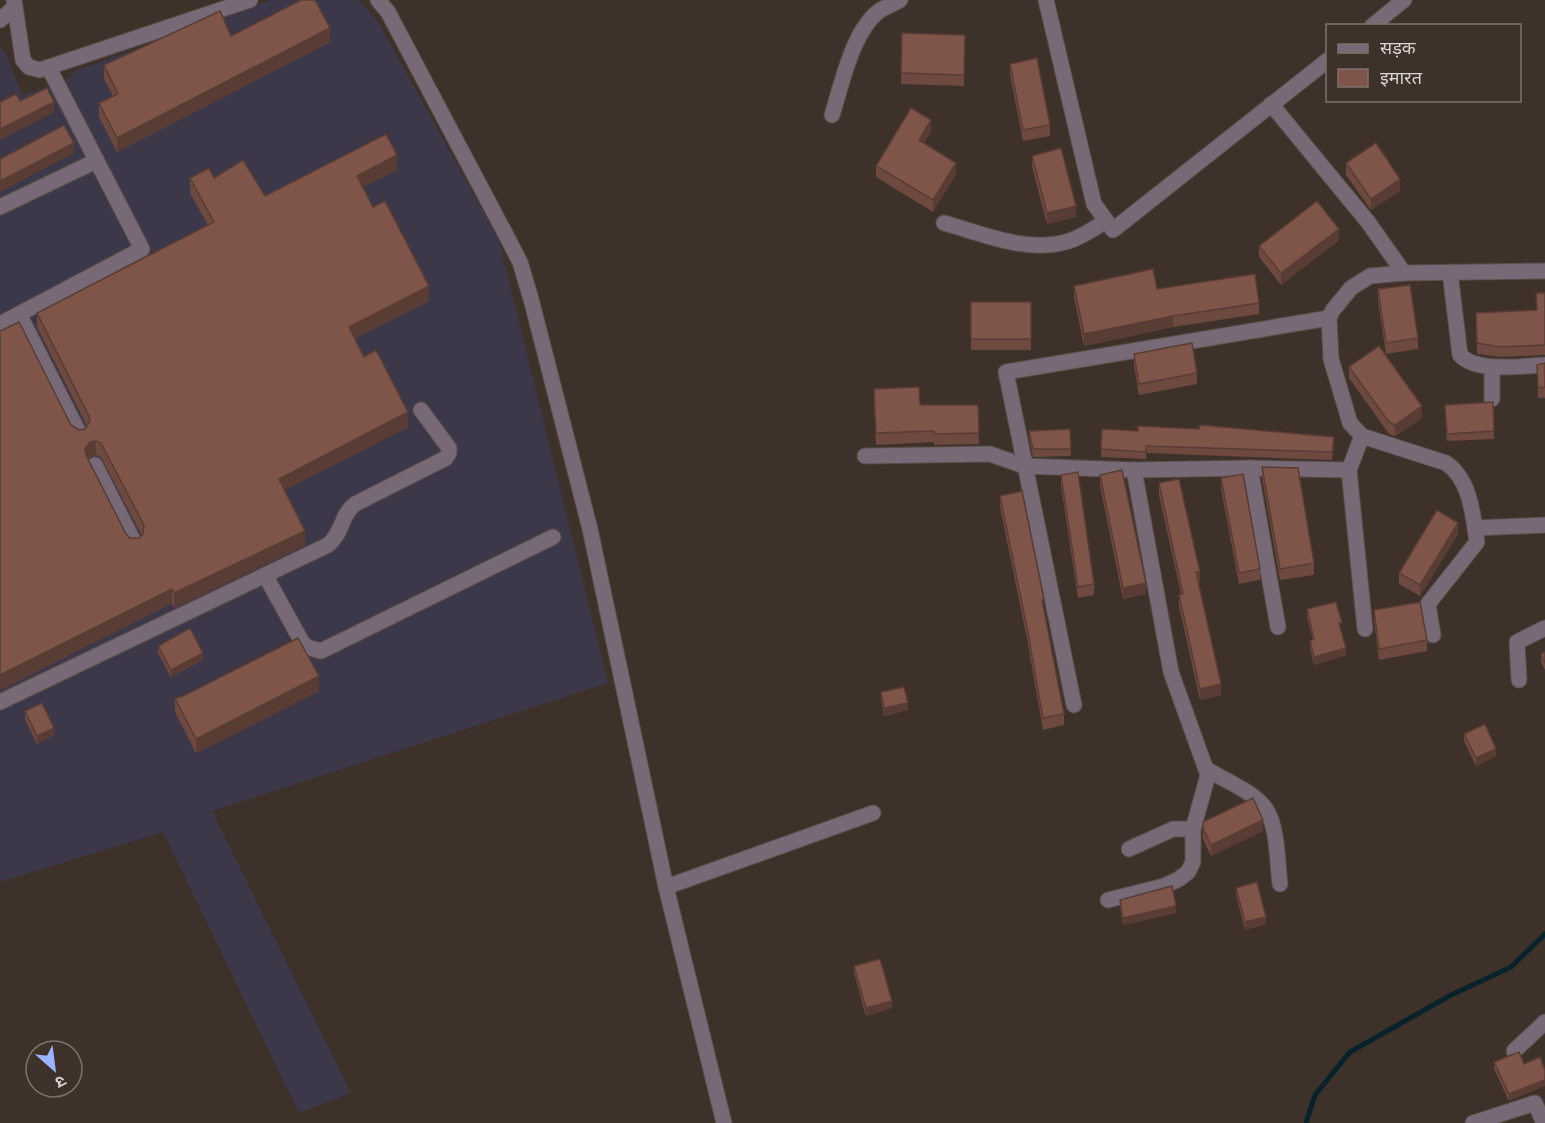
<svg xmlns="http://www.w3.org/2000/svg" width="1545" height="1123" font-family="Cabin,'Noto Sans Devanagari',sans-serif">
<rect width="100%" height="100%" fill="#3d312a"/>
<path fill="#3d3849" d="M271,0h88l18,20 122,220 109,443 -396,128 139,282 -52,20 -136,-281 -163,50v-835l5,5 17,43 35,-11 13,-7 5,-6z"/>
<g fill="none" stroke-linecap="round" stroke-linejoin="round">
<path stroke="#07222a" stroke-width="5" d="M1306,1123l9,-28 35,-43 101,-57 60,-28 34,-33"/>
<g stroke="#5a4e48" stroke-width="17">
<g id="minor">
<path d="M14,0l9,60 6,7 11,3 210,-70"/>
<path d="M378,0l10,12 118,223 14,27 11,37 59,230 76,358 58,236"/>
<path d="M1046,0l48,204 19,26 215,-170"/>
<path d="M0,20l15,-13"/>
<path d="M1372,26l32,-26"/>
<path d="M1271,104l97,118 36,51"/>
<path d="M832,115c10,-31 20,-83 47,-104 6,-4 15,-7 21,-11"/>
<path d="M0,207l96,-46"/>
<path d="M944,223c40,11 83,31 125,18 13,-4 26,-13 37,-20"/>
<path d="M1450,272l10,83c17,18 62,11 85,10"/>
<path d="M19,314l61,121"/>
<path d="M0,324l142,-75 -93,-181"/>
<path d="M1492,399v-32"/>
<path d="M1362,436l-13,34 16,159"/>
<path d="M865,456l125,-2 34,12 110,4 116,-2 99,2"/>
<path d="M95,465l40,79"/>
<path d="M1250,468l28,159"/>
<path d="M1475,528l70,-3"/>
<path d="M265,575l37,67 5,5 14,4 232,-114"/>
<path d="M1433,635l-5,-31 49,-62c-4,-28 -7,-63 -31,-79l-84,-27 -12,-13 -19,-64 -2,-41 4,-8 18,-22 19,-12 34,-3 141,-2"/>
<path d="M1519,680l-2,-38 28,-14"/>
<path d="M0,702l328,-157c15,-12 13,-31 27,-41l91,-46 3,-5v-5l-28,-38"/>
<path d="M1074,705l-68,-333 323,-54"/>
<path d="M1206,769c18,11 51,24 61,42 11,18 10,52 13,73"/>
<path d="M1129,849l44,-20h20"/>
<path d="M666,887l207,-74"/>
<path d="M1108,900l56,-14 15,-7 9,-7 5,-10v-33l15,-54 -37,-103 -37,-202"/>
<path d="M1514,1051l31,-29"/>
<path d="M1473,1123l62,-20 9,20"/>
</g>
</g>
<use href="#minor" stroke="#776976" stroke-width="15"/>
</g>
<g fill="#6d4940" fill-rule="evenodd">
<path d="M902,33l63,2 -1,51 -63,-2z"/>
<path d="M231,36l99,6 -213,110 -18,-35v-14l14,-7 -9,-17v-14z"/>
<path d="M1010,64l40,61v11l-27,5 -13,-66z"/>
<path d="M931,131l-7,12 32,31 -23,38 -57,-35v-11z"/>
<path d="M1032,156l44,61 -29,7 -15,-57z"/>
<path d="M1346,163l54,28 -29,19 -25,-35z"/>
<path d="M397,170l-34,17 10,20 56,94 -74,37 9,19 44,70 -124,63 21,55 -131,63 -2,-5 -172,87v-359l71,94 8,5 6,-1 2,-3 -50,-99v-14l171,-88 -18,-32v-15h24l51,18zM96,455l5,2 41,79 -3,2h-9l-4,-4 -38,-75 2,-2z"/>
<path d="M1339,240l-58,45 -22,-28v-11z"/>
<path d="M1074,286l83,3 102,14v11l-86,13 -89,19 -10,-49z"/>
<path d="M1378,289l40,49v11l-32,5 -8,-53z"/>
<path d="M1545,293v62l-44,2 -24,-3 -1,-41 61,-3z"/>
<rect x="971" y="302" width="60" height="48"/>
<path d="M1134,354l63,19v11l-58,11 -5,-29z"/>
<path d="M1545,363v35h-7l-1,-33z"/>
<path d="M1349,367l73,51 -27,18 -6,-2 -40,-56z"/>
<path d="M874,400l46,5h58l1,39 -45,1v-3l-58,3z"/>
<path d="M1493,402l1,37 -47,2 -2,-29z"/>
<path d="M1070,429l1,27 -38,1 -4,-19v-7z"/>
<path d="M1102,429l232,16 -2,15 -186,-7v6l-45,-2z"/>
<path d="M1262,467l52,96v12l-34,5 -18,-102z"/>
<path d="M1061,475l33,109v11l-16,3 -17,-112z"/>
<path d="M1100,475l46,119 -23,5 -23,-113z"/>
<path d="M1221,478l39,91v11l-21,4 -18,-95z"/>
<path d="M1159,483l41,100h-1l22,112 -21,5 -21,-94v-11l2,-1 -22,-99z"/>
<path d="M1000,496l64,218v11l-21,5 -16,-91 -27,-132z"/>
<path d="M1458,534l-38,62 -21,-12v-11z"/>
<path d="M1307,609l35,21h-1l5,25 -32,10 -4,-17v-7l3,-1 -6,-23z"/>
<path d="M1374,610l53,30v11l-48,9 -5,-39z"/>
<path d="M158,646l45,14 -32,17 -13,-24z"/>
<path d="M1545,652v18l-4,-8v-8z"/>
<path d="M319,691l-123,62 -21,-41v-14z"/>
<path d="M881,692l27,18 -24,6 -3,-17z"/>
<path d="M25,711l29,24 -17,9 -12,-25z"/>
<path d="M1464,734l32,22 -20,10 -12,-25z"/>
<path d="M1203,822l60,9 -52,25 -8,-17z"/>
<path d="M1236,888l30,36 -21,6 -9,-35z"/>
<path d="M1120,900l56,13 -53,12 -3,-18z"/>
<path d="M854,966l38,42 -26,8 -12,-43z"/>
<path d="M1519,1052l-10,49 -15,-32v-7z"/>
</g>
<g fill="#593c34">
<path d="M330,28v14l-213,110v-14z"/>
<path d="M54,102v10l-54,28v-11z"/>
<path d="M931,120v11l-12,20v-11z"/>
<path d="M74,143v10l-74,39v-11z"/>
<path d="M397,155v15l-40,20v-14z"/>
<path d="M956,163v11l-23,38v-12z"/>
<path d="M1400,179v12l-29,19v-11z"/>
<path d="M1076,206v11l-29,7v-11z"/>
<path d="M1339,229v11l-58,45v-12z"/>
<path d="M429,286v15l-80,40v-14z"/>
<path d="M1173,316v11l-89,19v-12z"/>
<path d="M1422,406v12l-27,18v-11z"/>
<path d="M408,412v15l-129,66v-14z"/>
<path d="M96,441v14l-6,2 -5,7v-15l5,-7z"/>
<path d="M1458,523v11l-38,62v-11z"/>
<path d="M305,531v14l-131,63v-15z"/>
<path d="M1196,572h4v11l-4,1z"/>
<path d="M1146,583v11l-23,5v-11z"/>
<path d="M172,589v14l-172,87v-15z"/>
<path d="M1346,648v7l-32,10v-8z"/>
<path d="M203,653v7l-32,17v-7z"/>
<path d="M319,676v15l-123,62v-14z"/>
<path d="M1221,684v11l-21,5v-11z"/>
<path d="M908,703v7l-24,6v-8z"/>
<path d="M54,728v7l-17,9v-8z"/>
<path d="M1496,749v7l-20,10v-8z"/>
<path d="M1263,820v11l-52,25v-11z"/>
<path d="M1176,906v7l-53,12v-7z"/>
<path d="M1266,917v7l-21,6v-8z"/>
<path d="M892,1001v7l-26,8v-8z"/>
<path d="M1545,1080v6l-36,15v-7z"/>
</g>
<g fill="#7f554a" stroke="#593c34" stroke-width="1.5" fill-rule="evenodd">
<path d="M301,0h14l15,28 -213,110 -18,-35 19,-9 -14,-29 116,-54 11,25z"/>
<path d="M902,33l63,2 -1,40 -63,-2z"/>
<path d="M1037,58l13,67 -27,5 -13,-66z"/>
<path d="M47,88l7,14 -54,27v-27l16,-8 4,7z"/>
<path d="M911,108l20,12 -12,20 37,23 -23,37 -57,-34z"/>
<path d="M64,125l10,18 -74,38v-22z"/>
<path d="M386,134l11,21 -40,21 16,31 12,-6 44,85 -80,41 15,30 12,-7 32,62 -129,67 26,52 -131,62 -2,-4 -172,86v-344l19,-9 52,103 8,5 6,-1 5,-8 -1,-5 -52,-103 177,-91 -24,-44 19,-10 5,10 29,-18 22,36zM96,441l5,2 43,82 -1,9 -4,4h-9l-4,-4 -40,-79 -1,-6 5,-7z"/>
<path d="M1376,143l24,36 -29,20 -25,-36z"/>
<path d="M1061,148l15,58 -29,7 -15,-57z"/>
<path d="M1317,201l22,28 -58,44 -22,-27z"/>
<path d="M1153,269l4,20 98,-15 4,29 -86,13 -89,18 -10,-48z"/>
<path d="M1410,285l8,53 -32,5 -8,-54z"/>
<path d="M1536,293h9v52l-44,2 -24,-4 -1,-30 61,-3z"/>
<rect x="971" y="302" width="60" height="37"/>
<path d="M1192,343l5,30 -58,11 -5,-30z"/>
<path d="M1379,346l43,60 -27,19 -6,-3 -40,-55z"/>
<path d="M1545,363v24l-7,1 -1,-23z"/>
<path d="M919,387l1,18h58l1,28 -45,1v-3l-58,2 -2,-44z"/>
<path d="M1493,402l1,29 -47,3 -2,-29z"/>
<path d="M1200,425l134,12 -2,15 -186,-6v6l-45,-3 1,-20 36,2v-5l61,3z"/>
<path d="M1070,429l1,20h-38l-4,-18z"/>
<path d="M1262,467l36,1 16,95 -34,6z"/>
<path d="M1122,470l24,113 -23,5 -23,-113z"/>
<path d="M1078,472l16,112 -16,3 -17,-112z"/>
<path d="M1243,474l17,95 -21,4 -18,-95z"/>
<path d="M1179,479l21,93h-4l25,112 -21,5 -21,-94 4,-1 -24,-111z"/>
<path d="M1022,491l22,108 -2,1 22,114 -21,4 -16,-90 -27,-132z"/>
<path d="M1437,510l21,13 -38,62 -21,-12z"/>
<path d="M1336,602l6,21h-3l7,25 -32,9 -4,-16 4,-2 -7,-30z"/>
<path d="M1420,602l7,38 -48,9 -5,-39z"/>
<path d="M190,628l13,25 -32,17 -13,-24z"/>
<path d="M298,638l21,38 -123,63 -21,-41 6,-1z"/>
<path d="M1545,652v11l-4,-9z"/>
<path d="M904,687l4,16 -24,5 -3,-16z"/>
<path d="M42,703l12,25 -17,8 -12,-25z"/>
<path d="M1485,724l11,25 -20,9 -12,-24z"/>
<path d="M1253,798l10,22 -52,25 -8,-17v-6z"/>
<path d="M1257,882l9,35 -21,5 -9,-34z"/>
<path d="M1172,886l4,20 -53,12 -3,-18z"/>
<path d="M880,959l12,42 -26,7 -12,-42z"/>
<path d="M1519,1052l5,12 16,-7 5,13v10l-36,14 -15,-32z"/>
</g>
<rect x="1326" y="24" width="195" height="78" fill="#3d312a" stroke="#7d726c" stroke-width="1.5"/>
<rect x="1338" y="44" width="30" height="9" fill="#776976" stroke="#7d726c" stroke-width="1.5"/>
<text x="1380" y="54" font-size="18" fill="#dcd4cf">सड़क</text>
<rect x="1338" y="69" width="30" height="18" fill="#7f554a" stroke="#7d726c" stroke-width="1.5"/>
<text x="1380" y="84" font-size="18" fill="#dcd4cf">इमारत</text>
<g transform="translate(54 1069) rotate(152)"><circle r="28" fill="#3d312a" stroke="#7d726c" stroke-width="1.5"/>
<path d="M0-4.5L10 22L0 15L-10 22Z" fill="#9cb4fd"/>
<text y="-9" font-size="16" font-weight="bold" text-anchor="middle" fill="#dcd4cf">उ</text>
</g>
</svg>
